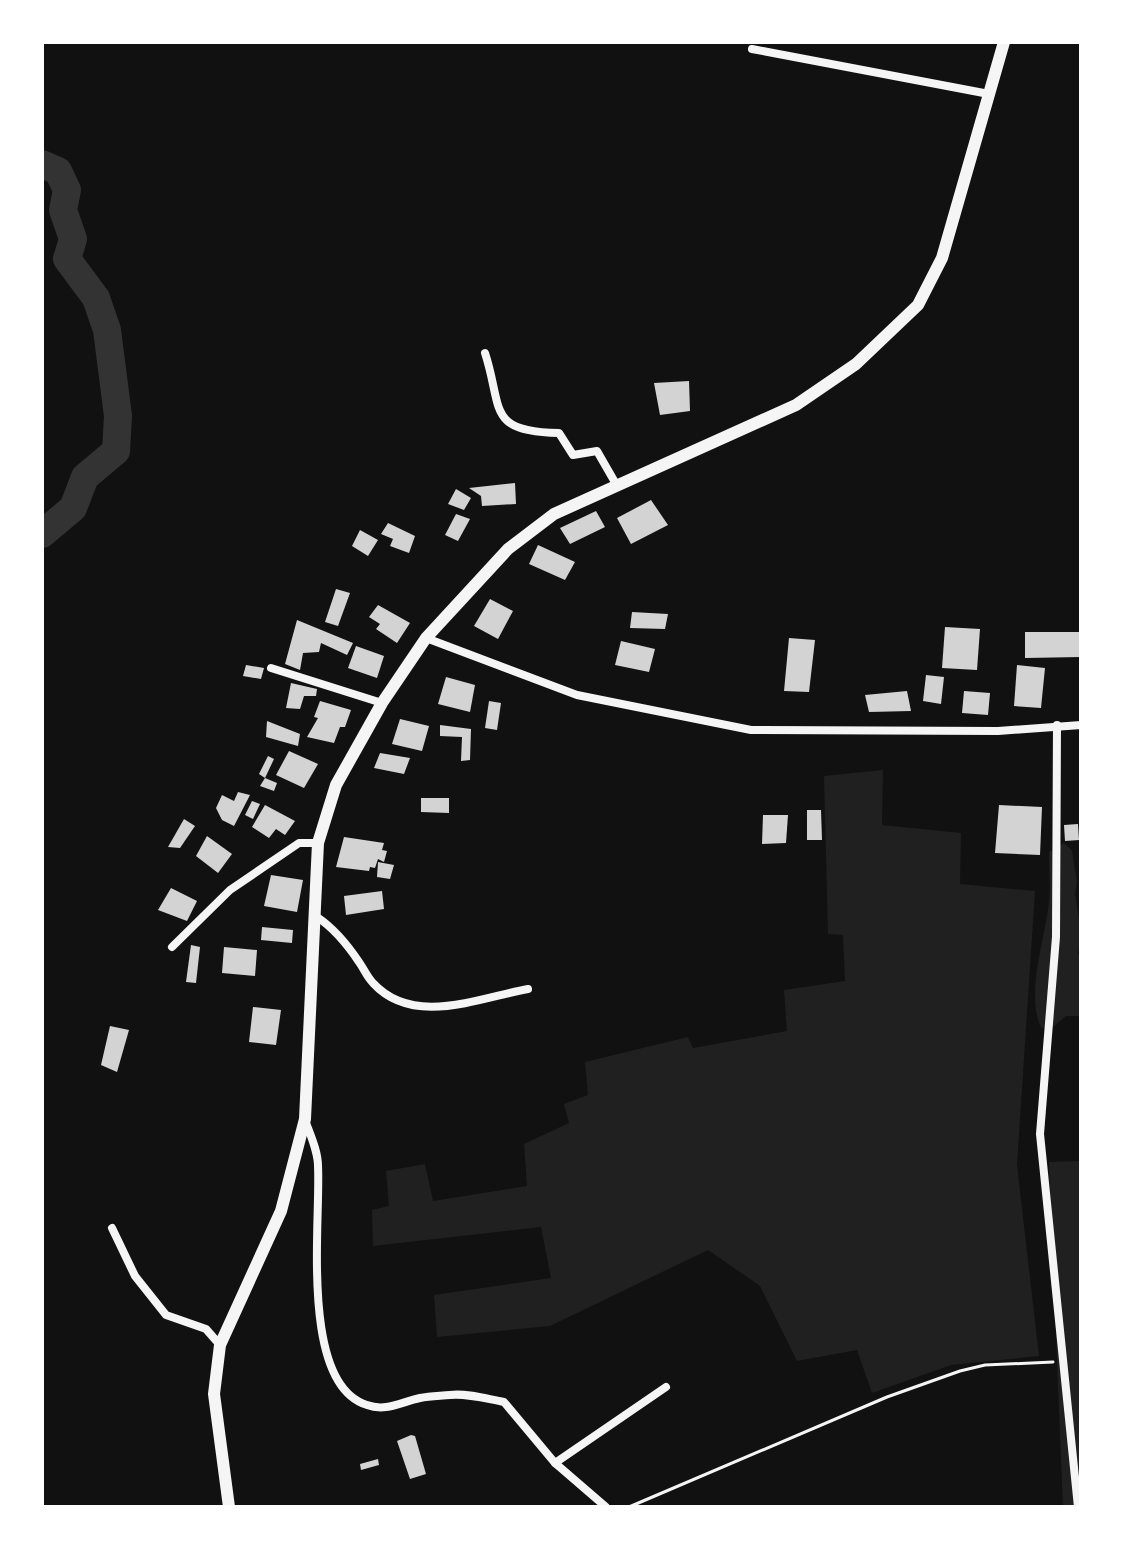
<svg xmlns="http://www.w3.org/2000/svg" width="1123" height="1549" font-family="Helvetica,sans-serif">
<rect width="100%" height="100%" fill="#111"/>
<g fill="#202020">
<path d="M883,770l-1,55 79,8 -1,51 75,7 -18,274 22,191 -88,9 -79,28 -15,-43 -60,11 -37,-75 -52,-36 -158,76 -113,11 -3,-42 117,-17 -10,-51 -168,19 -1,-36 17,-4 -3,-35 39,-7 8,37 94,-15 -3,-42 45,-21 -5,-19 24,-9 -3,-33 103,-25 5,11 94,-17 -3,-41 61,-9 -2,-46 -15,-1 -4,-158z"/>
<path d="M1064,843l8,8 5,31 -2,12 6,37 -3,23 3,3v59h-15l-13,11 -12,1c-15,-36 2,-81 7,-119 3,-18 1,-38 1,-57z"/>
<path d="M1081,1161v346h-18l-14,-345z"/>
</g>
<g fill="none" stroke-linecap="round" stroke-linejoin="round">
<path stroke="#333" stroke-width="28" d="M42,164l16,7 9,19 -4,20 10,29 -6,20 29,39 11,32 11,86 -2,35 -31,26 -12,31 -31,26"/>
</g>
<g fill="#d3d3d3">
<path d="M689,381l1,30 -30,4 -6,-32z"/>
<path d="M515,483l1,21 -34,2 -1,-10 -12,-8z"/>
<path d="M456,489l15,9 -7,12 -16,-6z"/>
<path d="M651,500l17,25 -37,19 -14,-26z"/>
<path d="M596,511l9,16 -35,17 -10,-16z"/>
<path d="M456,514l14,5 -12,22 -13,-6z"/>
<path d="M388,523l27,13 -6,17 -19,-7 3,-7 -12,-5z"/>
<path d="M360,530l18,10 -10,16 -16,-10z"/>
<path d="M538,545l37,17 -10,18 -36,-16z"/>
<path d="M336,589l14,4 -12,33 -13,-4z"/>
<path d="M490,599l23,12 -15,28 -24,-13z"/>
<path d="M378,605l32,18 -13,20 -21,-14 4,-5 -11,-7z"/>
<path d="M632,612l36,2 -3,15 -35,-1z"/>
<path d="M297,620l56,23 -6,12 -26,-12 -2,9 -16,1 -3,17 -15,-6z"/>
<path d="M945,627l35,2 -3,41 -35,-2z"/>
<path d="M1025,632h56v25l-56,1z"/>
<path d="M789,638l26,2 -6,52 -25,-1z"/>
<path d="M621,641l34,8 -6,23 -34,-7z"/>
<path d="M356,646l28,10 -7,22 -29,-10z"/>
<path d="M246,665l18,3 -3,11 -18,-3z"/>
<path d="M1017,665l28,3 -4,40 -27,-2z"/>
<path d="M926,675l18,2 -3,27 -18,-3z"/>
<path d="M446,677l29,8 -5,27 -32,-8z"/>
<path d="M291,683l26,6 -1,7h-12l-4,13 -14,-1z"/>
<path d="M907,691l4,20 -42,1 -4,-17z"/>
<path d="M964,691l26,2 -2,22 -26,-2z"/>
<path d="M320,701l31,9 -6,17h-5l-6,16 -27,-6 11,-19 -4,-1z"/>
<path d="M489,701l12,2 -4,27 -12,-2z"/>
<path d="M400,719l29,7 -7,25 -30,-7z"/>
<path d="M267,721l33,13 -2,12 -32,-9z"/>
<path d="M440,725l31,4 -1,31 -9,1 1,-24 -22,-1z"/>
<path d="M289,751l29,13 -14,24 -28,-13z"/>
<path d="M380,753l30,5 -6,16 -30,-6z"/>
<path d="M268,756l6,3 -9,19 -6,-4z"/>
<path d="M265,778l12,5 -3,8 -14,-5z"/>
<path d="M238,792l12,3 -16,31 -12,-6 -6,-12 6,-13 12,6z"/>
<path d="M421,798h28v15l-28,-1z"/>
<path d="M252,801l8,3 -7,15 -8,-4z"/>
<path d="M265,805l30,16 -10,14 -9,-6 -7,9 -17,-11z"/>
<path d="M999,805l43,2 -2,48 -45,-2z"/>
<path d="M807,810h14l1,30h-15z"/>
<path d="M763,815h25l-2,28 -24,1z"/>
<path d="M184,819l11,7 -15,22 -12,-1z"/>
<path d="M1078,824l1,16 -14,1 -1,-16z"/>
<path d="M207,836l25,18 -14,19 -22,-17z"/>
<path d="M344,837l40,6 -2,7 5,1 -3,11 -6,-3 -3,9 -5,-1 -1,4 -33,-4z"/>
<path d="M378,862l16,3 -4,14 -13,-2z"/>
<path d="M271,875l32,5 -6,32 -33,-6z"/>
<path d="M171,888l26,13 -10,20 -29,-11z"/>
<path d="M382,891l2,18 -38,6 -2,-19z"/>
<path d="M262,927l31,3 -1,13 -31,-3z"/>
<path d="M191,945l9,2 -4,36 -10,-1z"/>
<path d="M224,947l33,3 -2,26 -33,-3z"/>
<path d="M253,1007l28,3 -5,35 -27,-3z"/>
<path d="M110,1026l19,4 -12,42 -16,-7z"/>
<path d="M411,1435l4,1 11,38 -16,5 -13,-38z"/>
<path d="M378,1459l1,6 -18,5 -1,-6z"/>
</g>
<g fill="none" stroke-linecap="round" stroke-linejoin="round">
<path stroke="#f5f5f5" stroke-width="3" d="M629,1507l258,-110 73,-26 25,-6 68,-3"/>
<g stroke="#f5f5f5" stroke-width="8">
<path d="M752,49l237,45"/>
<path d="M485,353c18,55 1,79 74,80l14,22 24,-4 19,33"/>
<path d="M426,638l151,57 174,35 247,1 83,-6"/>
<path d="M271,668l111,35"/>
<path d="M1057,725l-1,212 -16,197 38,373"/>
<path d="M317,917c18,12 30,27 42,45 5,7 8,15 14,21 40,44 106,15 155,6"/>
<path d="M172,947l58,-57 69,-47h19"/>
<path d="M305,1120c5,14 13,31 13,46 3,54 -19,218 49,239 19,7 34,-3 53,-7 10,-2 20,-2 30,-3 17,-2 37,4 54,7l51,61 51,44"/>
<path d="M112,1228l23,48 31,39 40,14 14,16"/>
<path d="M555,1463l111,-76"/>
</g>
<path stroke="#f5f5f5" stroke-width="12" d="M229,1507l-15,-113 6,-49 61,-134 24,-92 13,-276 18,-58 46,-82 44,-65 82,-89 46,-35 242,-109 60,-41 62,-59 24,-47 62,-216"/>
</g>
<rect width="1123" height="1549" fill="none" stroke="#ffffff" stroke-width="88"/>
</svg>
